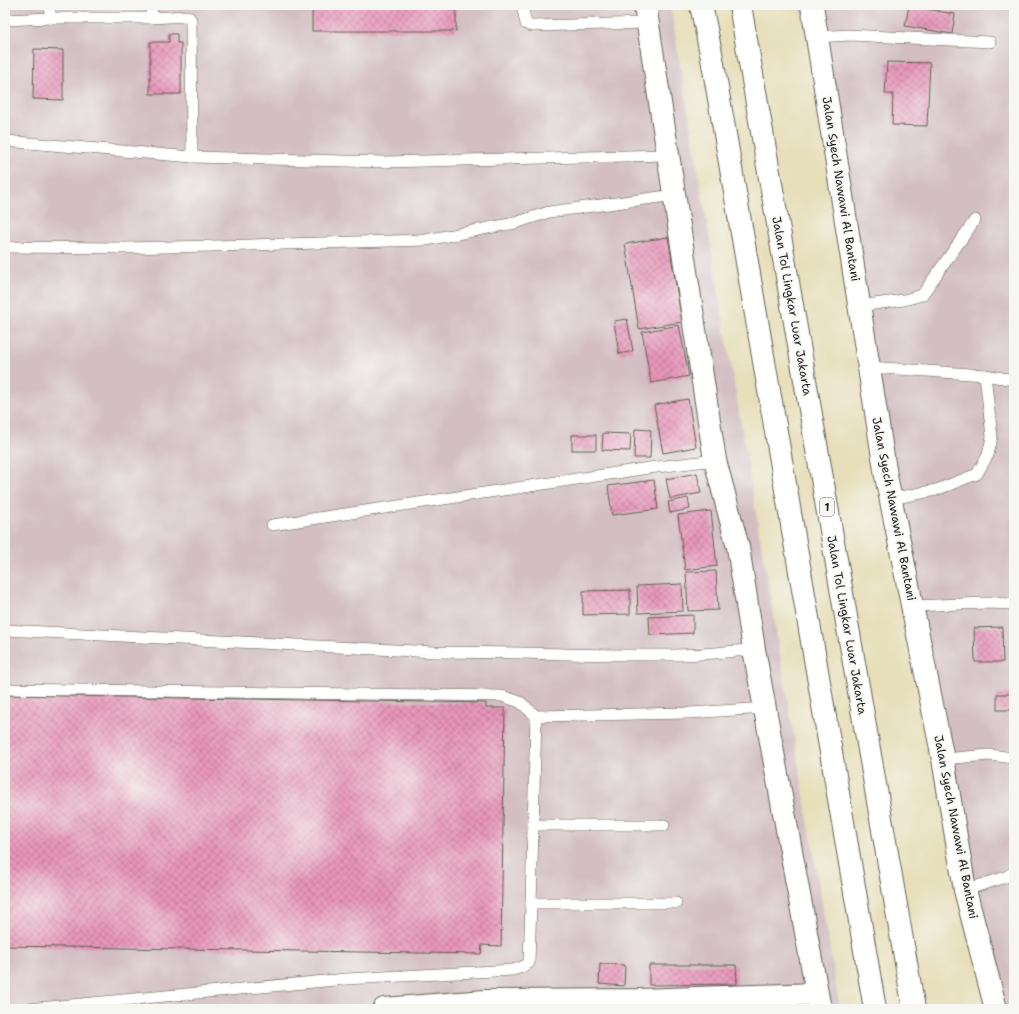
<svg xmlns="http://www.w3.org/2000/svg" width="1019" height="1014" font-family="'Shantell Sans',sans-serif">
<defs>
<pattern id="building-cross-hatch" width="8" height="8" patternUnits="userSpaceOnUse"><rect width="8" height="8" fill="#e896ba"/><path d="M0 0l8 8M0 8l8-8" fill="none" stroke="#bb7a96"/></pattern>
</defs>
<rect width="100%" height="100%" fill="#f6f6f2"/>
<filter id="ink" filterUnits="userSpaceOnUse"><feTurbulence type="fractalNoise" baseFrequency=".025" numOctaves="2"/><feDisplacementMap in="SourceGraphic" scale="8" xChannelSelector="R" yChannelSelector="G"/><feConvolveMatrix kernelMatrix="1 2 1 2 8 2 1 2 1" color-interpolation-filters="sRGB"/></filter>
<filter id="wash" filterUnits="userSpaceOnUse"><feTurbulence type="fractalNoise" baseFrequency=".012" numOctaves="4" result="noise"/><feDisplacementMap in="SourceGraphic" scale="16" xChannelSelector="R" yChannelSelector="G"/><feGaussianBlur stdDeviation="0.9" result="paint"/><feColorMatrix in="noise" values="0 0 0 0 0 0 0 0 0 0 0 0 0 0 0 0 0 1.4 0 .05"/><feComposite in="paint" operator="in"/></filter>
<g filter="url(#wash)">
<rect width="100%" height="100%" fill="#e7dfba"/>
<g fill="#d2bec3">
<path d="M5,5h665l170,1004h-835z"/>
<path d="M800,5h214v1004h-16z"/>
</g>
<g id="blocks">
<g fill="url(#building-cross-hatch)">
<rect x="312" y="5" width="144" height="26"/>
<path d="M909,6l46,8 -3,20 -47,-8z"/>
<path d="M169,34h8v9h4v51h-31v-52h19z"/>
<path d="M34,49l29,1v50l-30,-1z"/>
<path d="M887,62l43,1 -3,63 -35,-1 1,-31h-8z"/>
<path d="M668,237l14,85 -43,7 -14,-85z"/>
<path d="M627,319l6,32 -14,3 -5,-33z"/>
<path d="M679,325l10,51 -38,7 -9,-51z"/>
<path d="M688,399l8,48 -33,6 -9,-48z"/>
<path d="M635,429l16,1 -1,28h-16z"/>
<path d="M603,433l28,1 -1,17 -28,-1z"/>
<rect x="572" y="435" width="24" height="15"/>
<path d="M697,473l4,20 -31,6 -4,-20z"/>
<path d="M654,480l4,29 -46,6 -4,-29z"/>
<path d="M688,498l2,11 -20,4 -2,-11z"/>
<path d="M711,511l6,55 -32,4 -7,-55z"/>
<path d="M716,571l2,39 -30,1 -2,-39z"/>
<path d="M682,584l1,27 -45,2 -1,-27z"/>
<path d="M630,590v24l-47,1v-24z"/>
<path d="M693,615v18l-43,2 -1,-18z"/>
<path d="M1002,627l1,35h-28l-1,-34z"/>
<rect x="997" y="694" width="17" height="16"/>
<path d="M5,695l481,8v5h19l-4,238 -19,-1 -1,9 -476,-8z"/>
<path d="M600,964l25,1 -1,21 -25,-2z"/>
<path d="M649,965h87l1,19 -88,1z"/>
<path d="M793,1004l1,5h-20v-2z"/>
</g>
</g>
</g>
<g filter="url(#ink)">
<use href="#blocks" fill-opacity="0" stroke="#636053" stroke-width="1"/>
<g fill="none" stroke-linecap="round" stroke-linejoin="round">
<g stroke="#636053" stroke-width="12">
<g id="lane">
<path d="M152,5l-1,13 36,-2 2,1 2,3 1,137"/>
<path d="M522,5l4,19 5,2 117,-3"/>
<path d="M50,18v-13"/>
<path d="M5,20l45,-2h101"/>
<path d="M817,37l32,-2 141,7"/>
<path d="M5,141l187,16 192,5 284,-7"/>
<path d="M5,247l119,1 89,-2 213,-6 89,-17 34,-11 126,-17"/>
<path d="M859,306l45,-6 18,-5 53,-75"/>
<path d="M869,367l116,8 29,5"/>
<path d="M891,499l45,-9 41,-16 11,-19 4,-18 -7,-62"/>
<path d="M272,525l377,-57 66,-8"/>
<path d="M912,606l74,-3 28,1"/>
<path d="M5,630l429,22c80,0 160,4 241,3 26,0 53,-3 79,-6"/>
<path d="M5,689l497,7 18,6 16,14 153,-3 77,-5"/>
<path d="M943,759l46,-4 25,3"/>
<path d="M533,825h131"/>
<path d="M965,890l41,-13 8,-5"/>
<path d="M531,903l5,-187"/>
<path d="M28,1009l318,-30 167,-9 9,-3 7,-4 2,-60h145"/>
</g>
</g>
<g stroke="#636053" stroke-width="24">
<path id="street" d="M384,1009l101,-8 154,-1 178,-6"/>
</g>
<g stroke="#636053" stroke-width="24">
<g id="highway">
<path d="M645,5l70,455 23,87 16,102 66,360"/>
<path d="M701,5l11,53 163,951"/>
<path d="M740,5l174,1004"/>
<path d="M812,5l74,471 57,283 22,131 31,119"/>
</g>
</g>
<use href="#lane" stroke="#fff" stroke-width="11"/>
<use href="#street" stroke="#fff" stroke-width="22"/>
<use href="#highway" stroke="#fff" stroke-width="22"/>
</g>
</g>
<g text-anchor="middle" stroke-width="3.5" stroke-linejoin="round" paint-order="stroke">
<rect fill="#f6f6f2" stroke="#5d5d5c" stroke-width="1" x="820" y="498" width="14" height="18" rx="3"/>
<g font-size="11" font-weight="bold" fill="#1c1c1c">
<text x="827" y="511">1</text>
</g>
<g font-size="12" fill="#1c1c1c" stroke="#f6f6f2">
<text transform="translate(841 189) rotate(81)" y="4">Jalan Syech Nawawi Al Bantani</text>
<text transform="translate(792 306) rotate(80)" y="4">Jalan Tol Lingkar Luar Jakarta</text>
<text transform="translate(894 509) rotate(79)" y="4">Jalan Syech Nawawi Al Bantani</text>
<text transform="translate(847 625) rotate(80)" y="4">Jalan Tol Lingkar Luar Jakarta</text>
<text transform="translate(956 827) rotate(79)" y="4">Jalan Syech Nawawi Al Bantani</text>
</g>
</g>
<rect width="1019" height="1014" fill="none" stroke="#f6f6f2" stroke-width="20"/>
</svg>
